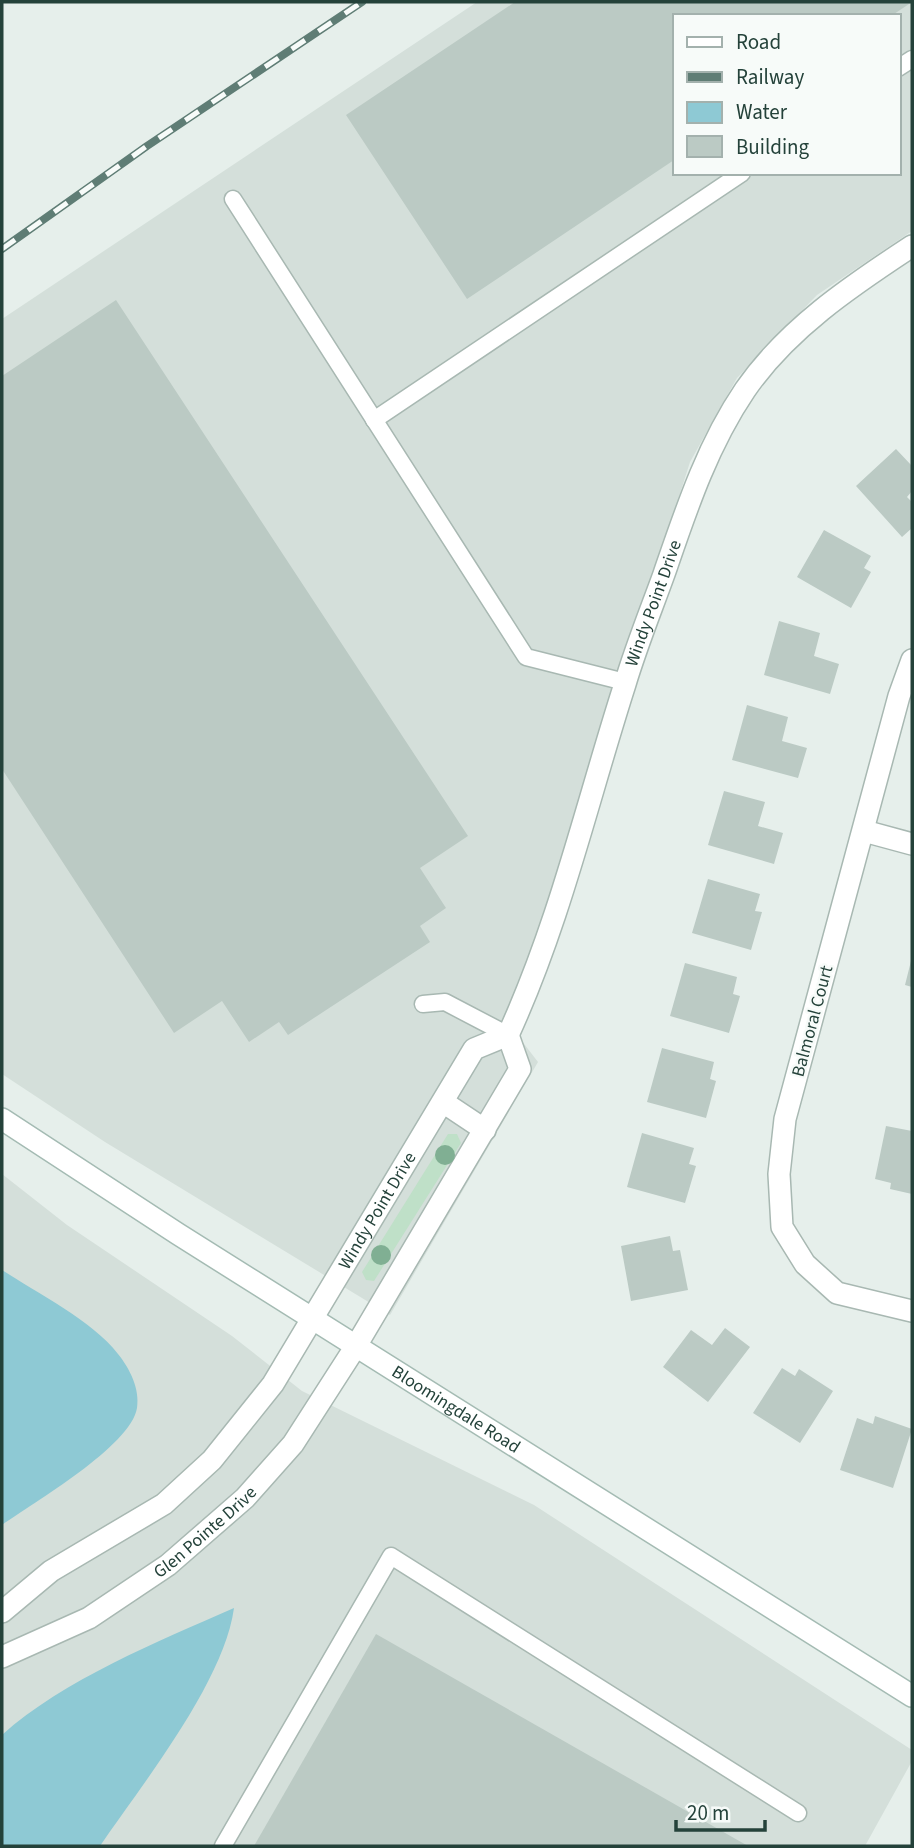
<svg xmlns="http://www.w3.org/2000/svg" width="914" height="1848" font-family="'Source Sans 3',sans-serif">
<rect width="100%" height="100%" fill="#e6efeb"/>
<g fill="#d4dfda" fill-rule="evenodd">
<path d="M477,2h435v229l-95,64 -80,83 -47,84 -179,565 27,35 -148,253 -285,-173 -103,-68v-755zM674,16h224v157h-224z"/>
<path d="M2,1174l65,51 165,111 70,55 232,114 378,245v11l-47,85h-863z"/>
</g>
<path fill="#bfe0c8" d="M448,1134h9l4,9 -87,138 -8,-1 -4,-8z"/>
<g fill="#8ec9d4">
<path d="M2,1270c35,23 91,51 116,84 12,15 22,35 19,54 -6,38 -104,95 -135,117z"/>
<path d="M234,1608c-10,74 -91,175 -134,238h-98v-111c61,-55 157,-94 232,-127z"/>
</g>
<g fill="#bbcac4">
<path d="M515,2h397l-21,14h-217v144l-207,139 -121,-184z"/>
<path d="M116,300l352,536 -48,32 26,40 -26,18 10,16 -142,93 -9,-13 -30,20 -27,-41 -48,32 -172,-264v-393z"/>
<path d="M896,449l16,17v25l-5,6 5,5v26l-10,9 -46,-51z"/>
<path d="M824,530l47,26 -7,12 7,4 -20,36 -54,-31z"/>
<path d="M779,621l41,12 -6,23 25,8 -9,30 -66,-19z"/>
<path d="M747,705l41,12 -6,24 25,7 -9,30 -66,-18z"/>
<path d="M724,791l41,11 -7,24 25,7 -9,31 -66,-19z"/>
<path d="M708,879l52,15 -5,17 7,1 -11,38 -59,-17z"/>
<path d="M911,961h1v26l-7,-2z"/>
<path d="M685,963l52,14 -4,17 7,2 -11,37 -59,-17z"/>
<path d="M662,1048l52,14 -4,17 6,2 -10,37 -59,-16z"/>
<path d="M886,1126l26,5v63l-22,-5 1,-6 -16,-4z"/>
<path d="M642,1133l52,15 -5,16 7,2 -11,37 -58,-16z"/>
<path d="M670,1236l3,15 7,-1 8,40 -57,11 -10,-55z"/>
<path d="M725,1328l25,19 -42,55 -45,-35 28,-37 21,15z"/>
<path d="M782,1368l13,8 4,-7 34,22 -33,52 -47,-30z"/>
<path d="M875,1416l37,13 -19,59 -53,-18 17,-52 16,6z"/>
<path d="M376,1634l372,212h-494z"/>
</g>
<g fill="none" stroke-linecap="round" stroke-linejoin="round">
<g stroke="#a8b8b2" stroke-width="19">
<g id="lane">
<path d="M898,68l14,-9"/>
<path d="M233,199l293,458 99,25"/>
<path d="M374,420l368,-247"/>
<path d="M423,1004l22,-2 63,33"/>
<path d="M223,1846l168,-290 407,257"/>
</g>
</g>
<g stroke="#a8b8b2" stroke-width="24">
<g id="street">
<path d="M912,660l-13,36 -114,423 -6,55 3,53 23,37 32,29 75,18"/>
<path d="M864,831l48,13"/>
<path d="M443,1102l42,28"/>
<path id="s1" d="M2,1612l49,-41 113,-67 48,-44 61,-76 201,-335 34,-14c52,-113 79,-233 117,-351 11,-37 26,-74 39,-110 22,-64 43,-128 81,-184 42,-61 106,-104 167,-144"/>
<path id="s2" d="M2,1657l87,-39 79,-53 77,-67 48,-54 63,-98 164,-277 -12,-34"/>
</g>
</g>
<g stroke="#a4bbb3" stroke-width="24">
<g id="secondary">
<path id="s3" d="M2,1119l176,115 734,462"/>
</g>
</g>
<use href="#lane" stroke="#fff" stroke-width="16"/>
<use href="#street" stroke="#fff" stroke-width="21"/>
<use href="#secondary" stroke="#fff" stroke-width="21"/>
<g stroke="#5f7d75" stroke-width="8">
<path id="rail" d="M2,249l145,-103 215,-144"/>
</g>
<use href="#rail" stroke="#f7fbf9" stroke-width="5" stroke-dasharray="16" stroke-linecap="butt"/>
</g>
<g fill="#80af93">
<circle cx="445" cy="1155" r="10"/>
<circle cx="381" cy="1255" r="10"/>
</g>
<g text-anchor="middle" stroke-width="5" stroke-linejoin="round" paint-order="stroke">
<g font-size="18" fill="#24423a" stroke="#f7fbf9">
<text dy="6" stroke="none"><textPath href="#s1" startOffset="1241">Windy Point Drive</textPath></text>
<text transform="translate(812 1021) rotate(-75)" y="6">Balmoral Court</text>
<text dy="6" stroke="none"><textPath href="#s1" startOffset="560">Windy Point Drive</textPath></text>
<text dy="6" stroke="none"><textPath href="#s3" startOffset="539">Bloomingdale Road</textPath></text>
<text dy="6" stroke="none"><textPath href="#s2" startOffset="240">Glen Pointe Drive</textPath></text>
</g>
</g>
<rect width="914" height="1848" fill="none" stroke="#24423a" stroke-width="7"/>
<rect x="673" y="14" width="228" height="161" fill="#f7fbf9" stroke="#a3b1ad" stroke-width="2"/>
<rect x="687" y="37" width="35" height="10" fill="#ffffff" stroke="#a3b1ad" stroke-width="2"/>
<text x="736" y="49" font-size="21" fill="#24423a">Road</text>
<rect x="687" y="72" width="35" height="10" fill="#5f7d75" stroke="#a3b1ad" stroke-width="2"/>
<text x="736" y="84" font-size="21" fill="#24423a">Railway</text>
<rect x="687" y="102" width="35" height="21" fill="#8ec9d4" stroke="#a3b1ad" stroke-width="2"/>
<text x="736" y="119" font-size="21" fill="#24423a">Water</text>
<rect x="687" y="136" width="35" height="21" fill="#bbcac4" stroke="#a3b1ad" stroke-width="2"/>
<text x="736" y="154" font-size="21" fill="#24423a">Building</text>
<path d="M676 1820v10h89v-10" fill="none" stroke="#24423a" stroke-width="3.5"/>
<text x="687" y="1820" font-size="21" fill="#24423a" stroke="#f7fbf9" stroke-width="5" paint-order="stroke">20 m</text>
</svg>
